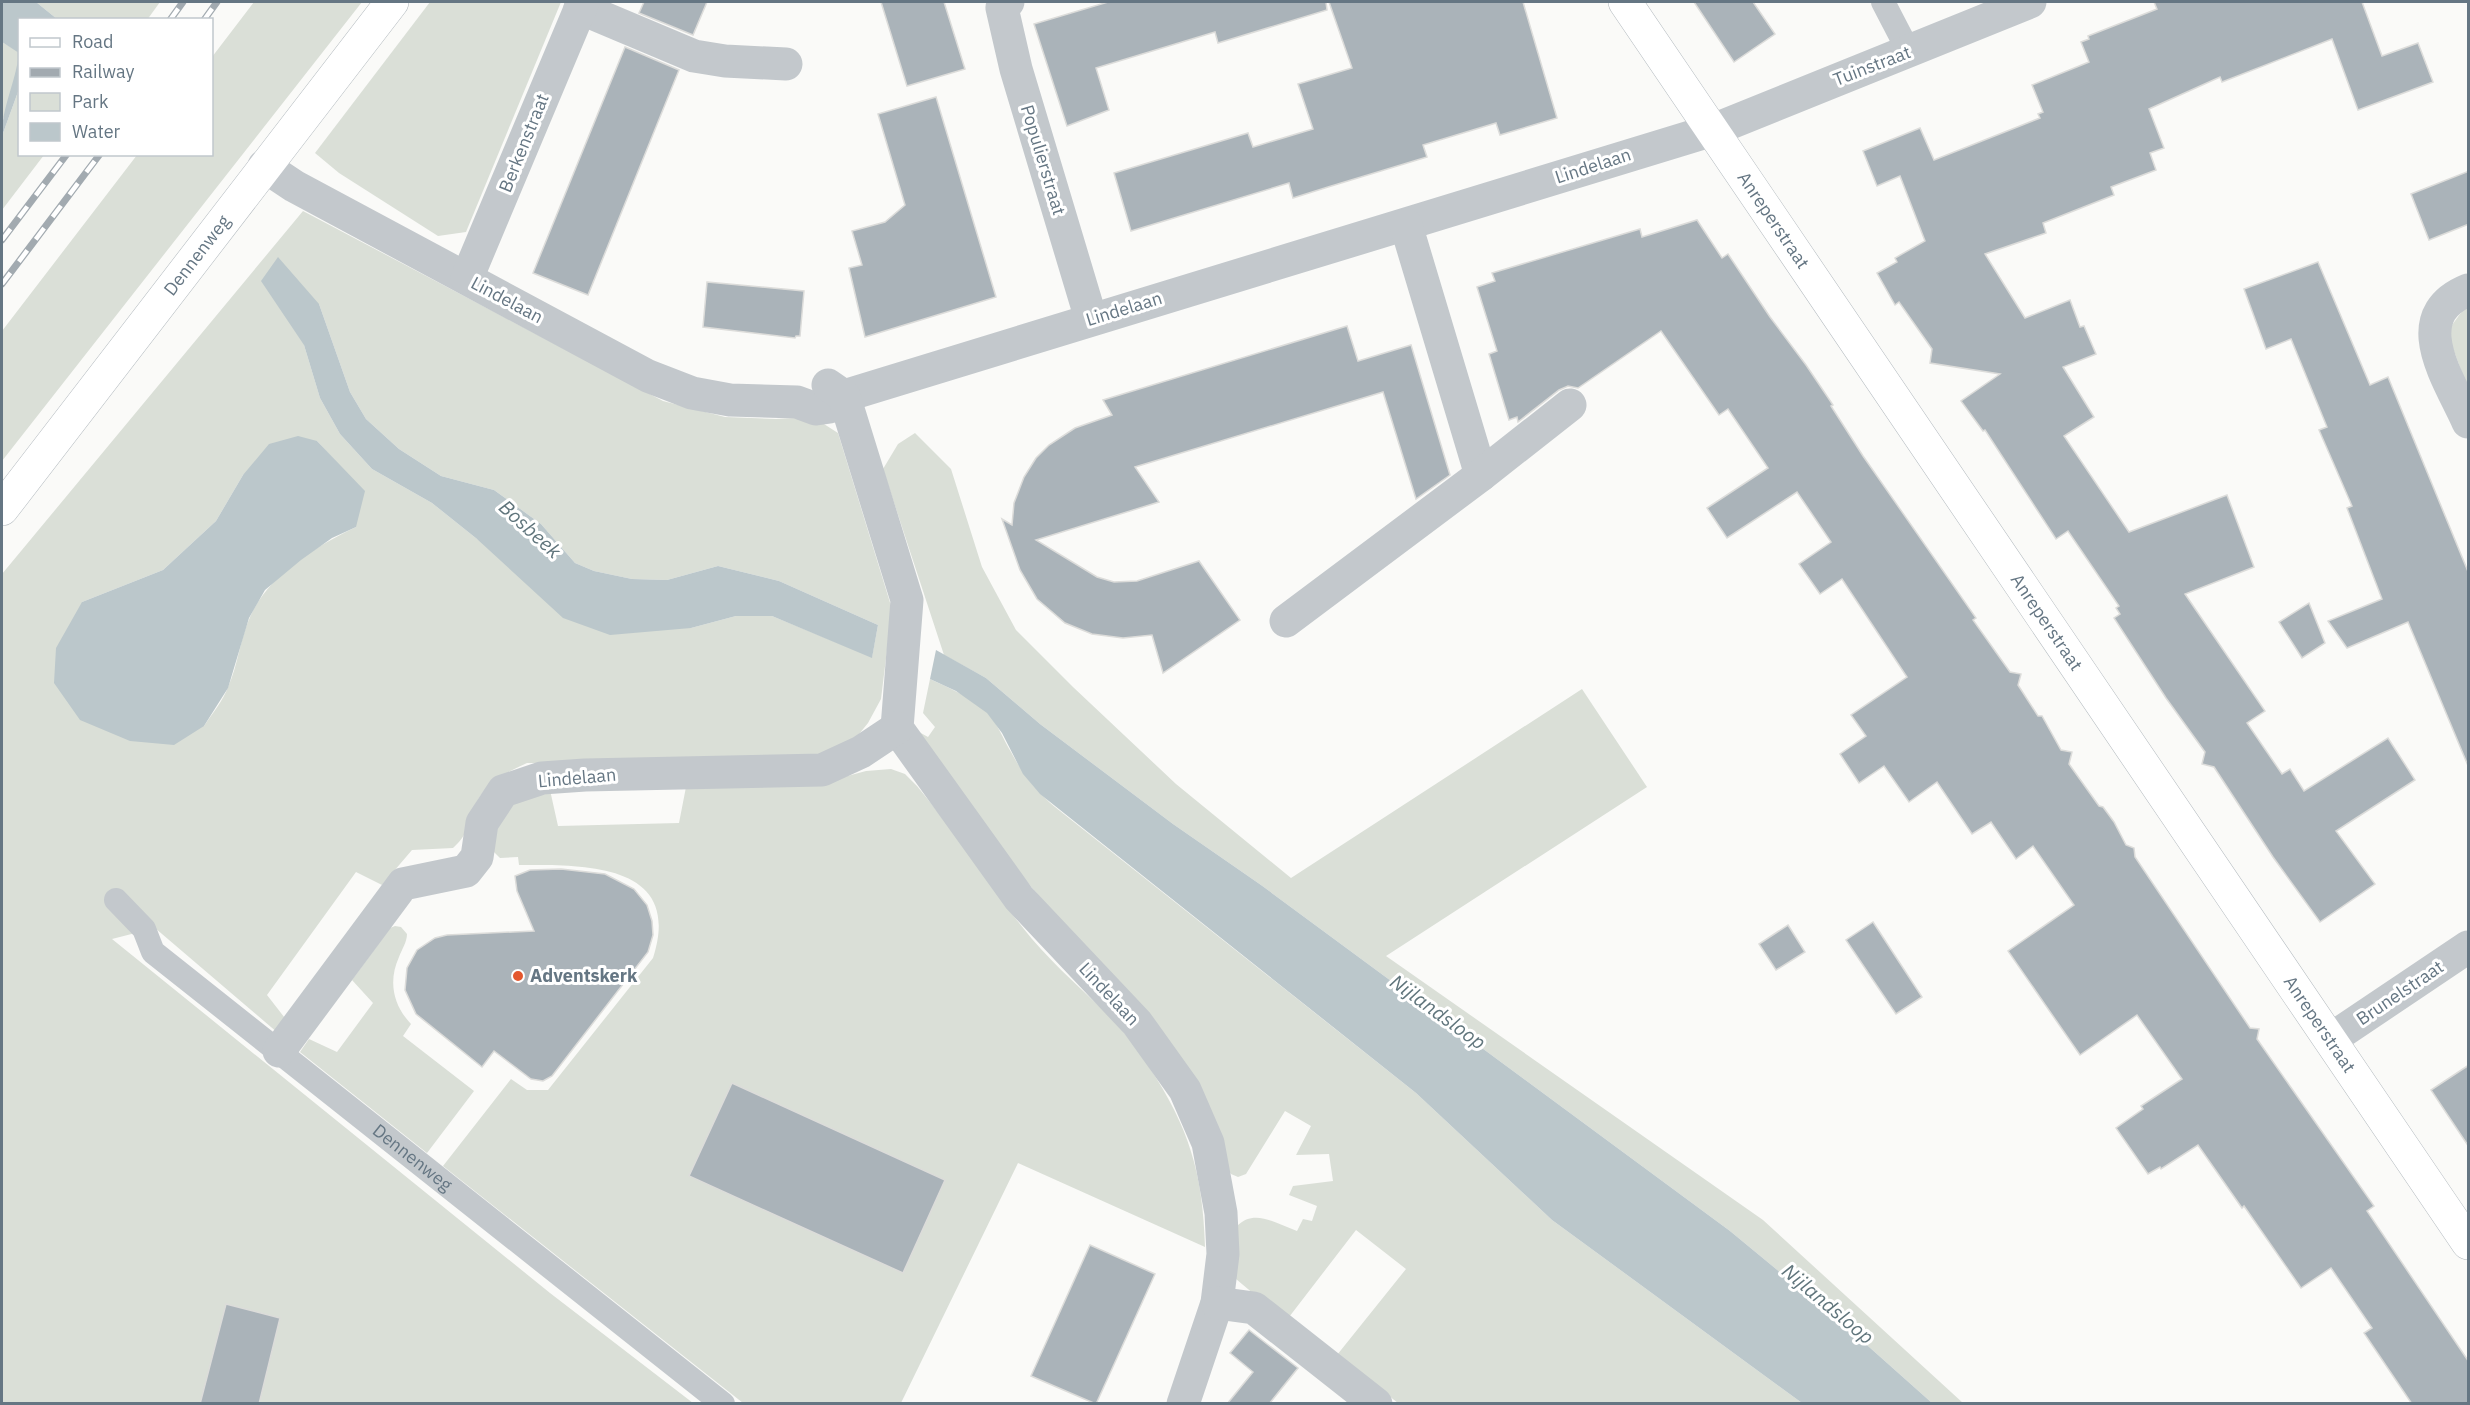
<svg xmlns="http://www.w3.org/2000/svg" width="2470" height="1405" font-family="'IBM Plex Sans',sans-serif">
<rect width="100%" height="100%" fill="#fafaf8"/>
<g fill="#dadfd7" fill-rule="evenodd">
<path d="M36,2h124l-13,18 -90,-1z"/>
<path d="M254,2h108l-360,459v-130l135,-176 75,-1v-97z"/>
<path d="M430,2h131l-95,230 -28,4 -99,-63 -24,-20z"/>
<path d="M2,42l17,10c-2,23 -6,49 -17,69z"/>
<path d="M19,89l1,65 24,1 -42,55v-74z"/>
<path d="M303,211l360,190 62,16 51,2 37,-2 25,16 54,176 -11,90 -13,24 -17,21 -47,18 -277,1c-20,9 -40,19 -51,40 -11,19 -3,27 -23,45l-41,2 -30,35 -26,-13 -89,123 21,27 -10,11 -123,-105 -43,11 438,354 143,110 -691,1v-830zM319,304l31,88 16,27 33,30 42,27 53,14 47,34 34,39 19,8 38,8 35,1 51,-14 61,15 99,44 -6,32 -100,-41h-36l-45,12 -214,-89 -45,-36 -60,-34 -32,-35 -20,-36 -16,-53zM317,441l23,25 16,61c-41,20 -87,47 -106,90 -10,22 -12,48 -22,70 -5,14 -16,27 -24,39l-122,-124 81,-32 53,-49 27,-46z"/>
<path d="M2468,303v86l-21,-57z"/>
<path d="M915,433l36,36 31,98 34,63 57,57 103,97 115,94 291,-189 65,98 -261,169 377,264 200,183h-31l-82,-73 -120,-99 -469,-346 -88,-61 -133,-100 -54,-46 -42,-23 -61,-186 15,-25z"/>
<path d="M930,679c19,9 41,18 57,33 11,12 16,27 24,40 11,21 26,40 44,55l361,286 136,127 250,183h-404l-61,-48 69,-86 -50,-39 -70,91 -50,-42 1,-53c18,-18 39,-2 60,5l6,-12 9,2 5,-15 -28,-11 4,-9 40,-5 -4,-27 -33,1 15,-29 -26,-15 -39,63 -8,3 -7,-3 -158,-238 -51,-60 -103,-144 9,5 7,-10 -12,-14z"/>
<path d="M891,769l14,5 12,12c41,49 74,104 115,153 24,28 52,52 78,78 15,15 27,32 39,50 40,60 54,107 56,180l-187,-84 -117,240h-158l-300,-237 68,-87 16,11h21l105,-132c31,-96 -70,-93 -134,-93l-1,-8 -18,1 -10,-10 9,-39 51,-19 8,36 121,-3 7,-36 154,-9 26,-7z"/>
<path d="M395,926l6,1 6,7c0,8 -5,15 -8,23 -11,24 -6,48 12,67l-8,12 71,55 -47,62 -127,-101 9,-13 28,13 36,-49 -21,-23 38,-52z"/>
</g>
<g fill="#bbc7cb">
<path d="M2,2h34l21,17 -37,1 -1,69 -17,47c-1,-26 14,-55 17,-83l-17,-11z"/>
<path d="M278,257l41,47 31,88 16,27 33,30 42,27 53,14 47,34 34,39 19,8 38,8 35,1 51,-14 61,15 99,44 -6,33 -100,-42h-36l-45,12 -81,7 -47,-17 -86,-79 -45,-36 -60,-34 -32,-35 -20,-36 -16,-53 -43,-64z"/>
<path d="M298,436l19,5 48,50 -9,36 -24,11 -31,22 -36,30 -16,28 -21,70 -24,38 -30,19 -44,-4 -50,-21 -26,-37 2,-35 26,-46 81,-32 53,-49 27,-46 26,-31z"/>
<path d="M936,650l50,28 54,46 133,100 88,61 469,346 120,99 82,73h-130l-250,-183 -136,-127 -376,-299 -17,-20 -21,-41 -15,-20 -31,-22 -26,-12z"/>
</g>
<g fill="#aab3b9" stroke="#dcdcda" stroke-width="1.5">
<path d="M644,2h63l-14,33 -54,-22z"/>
<path d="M881,2h63l21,67 -58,17z"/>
<path d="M1108,2h218l1,8 -109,33 -3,-11 -119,36 13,42 -42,16 -33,-102z"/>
<path d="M1329,2h194l34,116 -57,17 -4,-12 -73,22 4,12 -99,30 -35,11 -4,-15 -158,48 -17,-58 134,-40 5,14 60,-18 -15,-45 54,-16z"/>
<path d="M1694,2h59l22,32 -41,28z"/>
<path d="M2154,2h208l20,54 36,-13 15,39 -75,28 -26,-71 -110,43 -2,-5 -71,32 15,39 -14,5 6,17 -45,17 3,8 -71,28 3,10 -61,21 40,64 45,-18 10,27 4,-1 12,28 -33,13 31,50 -30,19 65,96 98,-37 27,72 -69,27 80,117 -18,12 35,51 8,-5 14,22 84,-53 27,42 -79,51 39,53 -55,38 -47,-65 -59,-90 -12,-3 3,-12 -39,-54 -52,-80 6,-4 -4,-6 3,-2 -51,-75 -12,8 -71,-109 -2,1 -22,-30 39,-27 -70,-11 2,-14 -33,-47 -4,3 -18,-32 20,-11 -2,-4 30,-17 -25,-65 -23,10 -14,-35 57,-23 14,32 106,-42 -2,-4 5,-2 -11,-27 57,-23 -8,-20 8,-3 -1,-3 69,-27z"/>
<path d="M625,47l54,23 -91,225 -55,-22z"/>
<path d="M936,97l60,200 -131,40 -16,-69 13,-3 -10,-34 33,-9 20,-17 -27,-91z"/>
<path d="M2469,171v53l-40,16 -18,-46z"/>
<path d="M1697,220l25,38 6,-4 42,63 36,48 27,40 -2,1 32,50 113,162 -3,2 37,52 11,2 -3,11 20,31h4l19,34 11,2 -3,12 30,42 4,1 11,15 12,23 8,3 1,9 115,171 9,1 -2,10 117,167 -7,5 102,151v42h-57l-48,-71 8,-5 -41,-60 -30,20 -57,-82 -2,2 -44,-63 -37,24 -1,-2 -12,7 -32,-46 27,-19 -2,-3 41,-27 -45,-64 -57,40 -72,-104 66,-46 -41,-59 -17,13 -25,-37 -19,12 -35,-52 -28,20 -25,-36 -25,17 -19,-29 26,-18 -15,-21 56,-38 -65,-98 -22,15 -21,-30 32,-22 -34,-50 -70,46 -20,-30 61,-40 -40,-59 -9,6 -58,-84 -83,57 -10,-2 -9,4 -41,32 -1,-5 -8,3 -20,-66 8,-3 -20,-64 18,-6 -3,-8 148,-44 2,8z"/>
<path d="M2318,262l52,123 18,-8 81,197v194l-61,-146 -61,26 -19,-27 54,-22 -35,-91 5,-2 -33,-76 8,-3 -36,-88 -25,10 -22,-60z"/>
<path d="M707,282l97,9 -4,45h-4l-1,2 -92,-11z"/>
<path d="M1347,326l11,35 53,-16 39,130 -34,24 -33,-107 -248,75 24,35 -123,38 61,37 17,5 23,-1 62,-20 41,59 -77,53 -11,-38 -29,3 -31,-4 -27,-11 -28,-24 -17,-29 -18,-51 10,6 2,-22 10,-26 12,-19 13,-13 26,-17 37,-13 -9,-15z"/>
<path d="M2309,603l16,40 -23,15 -23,-36z"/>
<path d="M561,869l44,5 29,15 13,16 5,16 1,14 -5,17 -96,124 -9,5 -12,-2 -37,-28 -12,16 -66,-53 -11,-24 2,-22 10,-18 18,-12 12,-3 87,-4 -17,-40 -2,-15 15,-6z"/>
<path d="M1873,922l49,75 -26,17 -50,-74z"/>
<path d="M1788,925l17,27 -29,18 -17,-26z"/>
<path d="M2469,1065v82l-38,-57z"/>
<path d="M732,1083l213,97 -42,93 -214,-97z"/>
<path d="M1090,1245l65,29 -59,130 -65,-28z"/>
<path d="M226,1304l54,14 -21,86h-59z"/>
<path d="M1249,1330l49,38 -29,36h-42l26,-32 -23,-19z"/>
</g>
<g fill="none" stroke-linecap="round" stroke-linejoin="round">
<g stroke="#b3babf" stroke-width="34">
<g id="secondary">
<path id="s2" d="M1625,2l843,1241"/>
<path id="s3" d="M2,509l390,-507"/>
</g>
</g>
<g stroke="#c3c8cc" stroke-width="24">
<path d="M1883,2l26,50"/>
<path id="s1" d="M116,900l28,29 9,23 570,452"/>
</g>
<g stroke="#c3c8cc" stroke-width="33">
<path d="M1008,2l-6,6 14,61 75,250"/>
<path d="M580,8l114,48 31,5 61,3"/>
<path d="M264,166l30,20 354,190 44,17 38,7 67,2 19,7 14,-2 14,-11 869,-266 317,-128"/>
<path d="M1406,225l75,250"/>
<path d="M467,278l116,-276"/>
<path d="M2468,290c-64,26 -19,89 0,132"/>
<path d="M828,385l16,11 63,204 -10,128 122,170 118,125 48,67 23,53 13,70 2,41 -6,49 -34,101"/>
<path d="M1286,621l195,-146 89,-70"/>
<path d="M2331,1039l137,-92"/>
<path d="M279,1051l124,-167 63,-13 11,-14 5,-34 21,-32 39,-13 43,-3 237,-5 39,-18 36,-24"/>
<path d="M1217,1303l37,5 122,96"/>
</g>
<use href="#secondary" stroke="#fff" stroke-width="33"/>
<g stroke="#a2aab0" stroke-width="7">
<g id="rail">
<path d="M170,20l13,-18"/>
<path d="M204,20l13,-18"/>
<path d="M2,240l65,-86"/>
<path d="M2,284l98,-130"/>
</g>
</g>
<use href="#rail" stroke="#fff" stroke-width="4.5" stroke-dasharray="14" stroke-linecap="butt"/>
</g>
<circle fill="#e4572e" stroke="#fff" stroke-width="2" cx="518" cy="976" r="6"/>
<g text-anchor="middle" stroke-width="6" stroke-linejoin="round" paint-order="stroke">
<g font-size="18" fill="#657683" stroke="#fff">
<text transform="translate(1872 66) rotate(-21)" y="6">Tuinstraat</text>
<text transform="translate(524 143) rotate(-68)" y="6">Berkenstraat</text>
<text transform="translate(1043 160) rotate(73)" y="6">Populierstraat</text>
<text transform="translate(1593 166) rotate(-18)" y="6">Lindelaan</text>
<text dy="6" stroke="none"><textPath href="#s2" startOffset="264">Anreperstraat</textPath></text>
<text dy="6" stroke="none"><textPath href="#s3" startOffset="320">Dennenweg</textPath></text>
<text transform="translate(507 300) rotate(28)" y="6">Lindelaan</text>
<text transform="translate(1124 309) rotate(-17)" y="6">Lindelaan</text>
<text dy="6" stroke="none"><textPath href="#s2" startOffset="750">Anreperstraat</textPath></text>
<text transform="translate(577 778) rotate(-5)" y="6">Lindelaan</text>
<text transform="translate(2400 993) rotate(-34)" y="6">Brunelstraat</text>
<text transform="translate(1109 994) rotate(47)" y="6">Lindelaan</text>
<text dy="6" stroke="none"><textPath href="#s2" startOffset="1236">Anreperstraat</textPath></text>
<text dy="6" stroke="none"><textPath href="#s1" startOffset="396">Dennenweg</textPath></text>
</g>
<g font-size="18" font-weight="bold" fill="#657683" stroke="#fff" text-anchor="start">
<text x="530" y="982">Adventskerk</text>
</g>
<g font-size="20" font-style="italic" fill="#60757c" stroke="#fff">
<text transform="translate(530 529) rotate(42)" y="7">Bosbeek</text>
<text transform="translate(1438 1012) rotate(36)" y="7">Nijlandsloop</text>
<text transform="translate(1828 1304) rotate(40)" y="7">Nijlandsloop</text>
</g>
</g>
<rect width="2470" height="1405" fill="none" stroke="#657683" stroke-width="6"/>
<rect x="18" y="18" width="195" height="138" fill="#ffffff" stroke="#c1c8cd" stroke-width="1.5"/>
<rect x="30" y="38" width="30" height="9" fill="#ffffff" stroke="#c1c8cd" stroke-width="1.5"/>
<text x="72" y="48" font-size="18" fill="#657683">Road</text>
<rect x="30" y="68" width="30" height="9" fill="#a2aab0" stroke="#c1c8cd" stroke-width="1.5"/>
<text x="72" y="78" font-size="18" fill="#657683">Railway</text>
<rect x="30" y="93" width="30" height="18" fill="#dadfd7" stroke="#c1c8cd" stroke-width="1.5"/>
<text x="72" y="108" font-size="18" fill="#657683">Park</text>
<rect x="30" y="123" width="30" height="18" fill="#bbc7cb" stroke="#c1c8cd" stroke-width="1.5"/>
<text x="72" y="138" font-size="18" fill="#657683">Water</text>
</svg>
